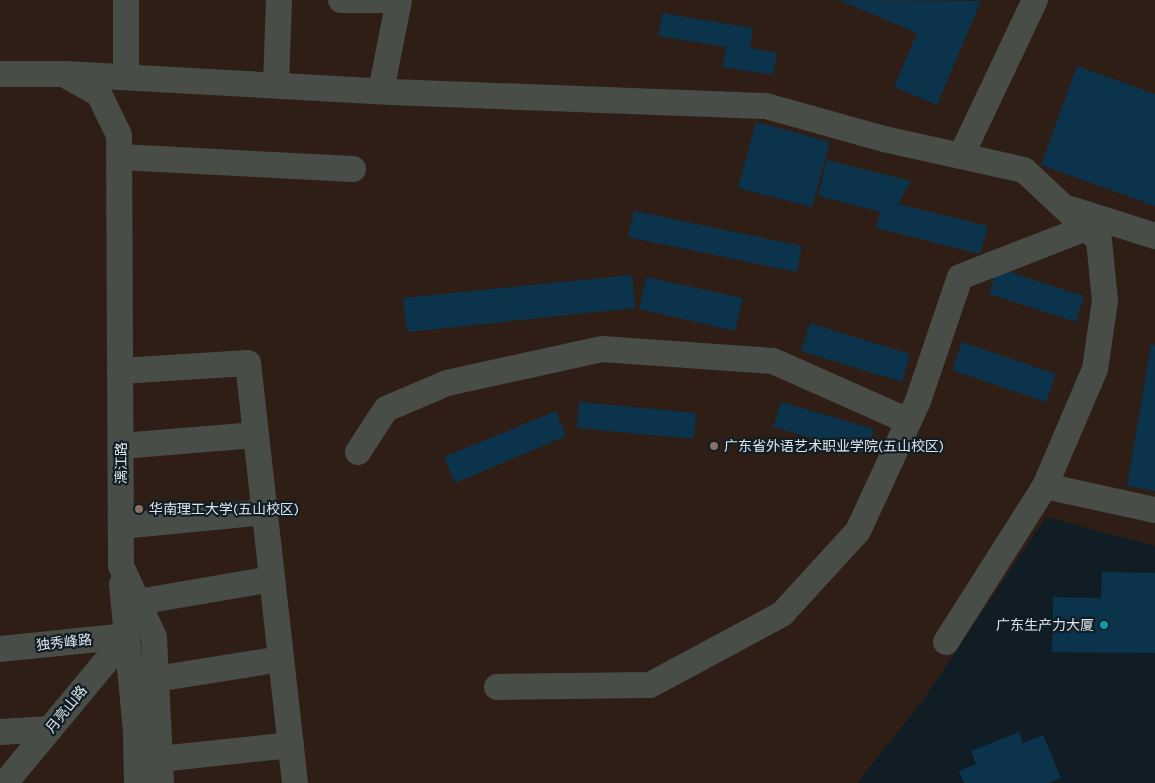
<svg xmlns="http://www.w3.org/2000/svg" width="1155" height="783" font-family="Karla,'Noto Sans SC',sans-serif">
<rect width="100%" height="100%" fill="#111d25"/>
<path fill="#2e1e15" d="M0,0h1155v546l-109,-29 -125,186 -64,80h-857z"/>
<g fill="#0b334b">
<path d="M839,0l142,1 -44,104 -43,-18 23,-54z"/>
<path d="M662,13l91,15 -3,20 27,5 -4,22 -51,-8 4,-20 -68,-11z"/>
<path d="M1077,66l78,28v112l-114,-41z"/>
<path d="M756,122l74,20 -18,65 -74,-19z"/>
<path d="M827,160l84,21 -13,23 90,22 -8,28 -104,-26 4,-16 -62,-16z"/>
<path d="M634,211l168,35 -5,26 -169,-35z"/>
<path d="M997,268l87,28 -8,26 -87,-28z"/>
<path d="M632,275l3,33 -228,24 -4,-34z"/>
<path d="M646,277l97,21 -8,33 -96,-22z"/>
<path d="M810,323l100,31 -8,28 -101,-31z"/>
<path d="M962,342l94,32 -10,28 -94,-32z"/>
<path d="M1151,344l4,1v146l-28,-5z"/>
<path d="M579,402l117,11 -2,26 -117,-11z"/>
<path d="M781,402l93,27 -7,25 -94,-27z"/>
<path d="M556,411l10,25 -111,47 -11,-26z"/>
<path d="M1102,572l53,1v80l-103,-1 1,-55 48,1z"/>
<path d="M1019,732l4,11 20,-8 18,43 -11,5h-86l-5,-12 17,-7 -5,-13z"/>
</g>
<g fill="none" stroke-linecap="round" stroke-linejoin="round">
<g stroke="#494d47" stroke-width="26">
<path d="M341,0h58l-18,91"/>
<path d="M0,74h65l326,18 375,14 118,33 140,31 75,70 6,61 -10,68 -50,117 -99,156"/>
<path d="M67,76l32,18 20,41 2,431 33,71 7,146"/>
<path d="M126,77v-77"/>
<path d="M276,84l3,-84"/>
<path d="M961,156l74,-156"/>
<path d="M120,157l233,12"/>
<path d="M1070,209l85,27"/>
<path d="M120,371l128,-8 47,420"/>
<path d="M121,446l135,-11"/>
<path d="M358,452l28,-43 61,-26 155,-34 171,12 135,60"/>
<path d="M1045,486l110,24"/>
<path d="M121,526l144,-14"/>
<path d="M122,584l14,147 1,52"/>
<path d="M138,602l134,-23"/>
<path d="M0,649l127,-13"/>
<path d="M156,679l125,-20"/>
<path d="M497,687l153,-2 132,-71 76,-83 60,-130 42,-124 126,-49"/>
<path d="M0,732l50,-3"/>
<path d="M160,759l131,-14"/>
<path d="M5,783l122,-147"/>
</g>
</g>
<g fill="#8d6e63" stroke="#111d25" stroke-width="2">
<circle cx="714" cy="446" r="5"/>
<circle cx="139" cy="509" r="5"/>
</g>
<circle fill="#0f9aa8" stroke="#111d25" stroke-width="2" cx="1104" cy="625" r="5"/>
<g text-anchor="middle" stroke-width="4.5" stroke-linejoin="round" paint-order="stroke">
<g font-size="14" fill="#dde5eb" stroke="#111d25" text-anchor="start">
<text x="724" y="451">广东省外语艺术职业学院(五山校区)</text>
<text x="149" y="514">华南理工大学(五山校区)</text>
<text x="1094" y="630" text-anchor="end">广东生产力大厦</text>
</g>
<g font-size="14" fill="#dde5eb" stroke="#111d25">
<text transform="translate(121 463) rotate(-90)" y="5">漓江路</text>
<text transform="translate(64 642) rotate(-6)" y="5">独秀峰路</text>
<text transform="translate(66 709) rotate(-51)" y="5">月亮山路</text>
</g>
</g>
</svg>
